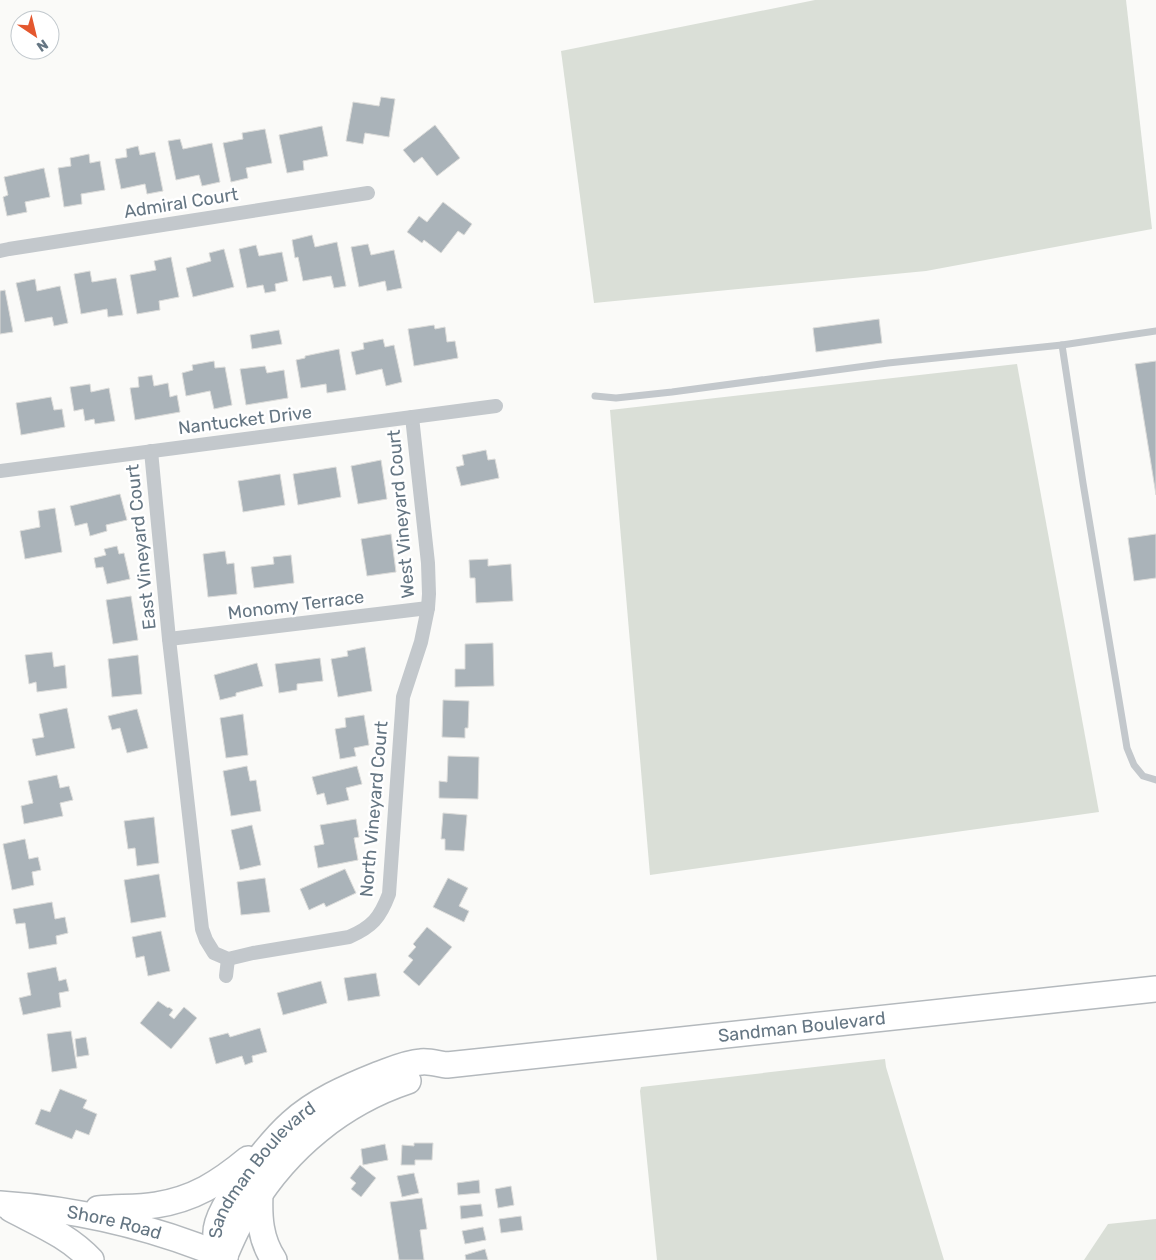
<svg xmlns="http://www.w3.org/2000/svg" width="1156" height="1260" font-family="Rubik,sans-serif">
<rect width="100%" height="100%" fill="#fafaf8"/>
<g fill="#dadfd7">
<path d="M815,0h311l26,229 -226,42 -332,32 -33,-252z"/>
<path d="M1017,364l82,448 -449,63 -40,-465z"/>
<path d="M885,1059l1,8 58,193h-287l-17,-169 1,-4z"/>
<path d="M1156,1219v41h-72l24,-36z"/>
</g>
<g fill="#aab3b9" stroke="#dcdcda">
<path d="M381,97l14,2 -6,38 -24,-4 -2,11 -17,-3 7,-39 26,4z"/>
<path d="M435,125l25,33 -23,18 -15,-19 -8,6 -11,-13z"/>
<path d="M322,126l6,30 -25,5 1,9 -17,3 -8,-38z"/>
<path d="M265,129l7,34 -26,5 2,10 -17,4 -8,-39 20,-4 -1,-6z"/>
<path d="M180,139l3,10 29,-6 8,39 -18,4 -3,-11 -23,5 -8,-39z"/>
<path d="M138,146l2,9 15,-3 8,39 -16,3 -2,-10 -24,5 -6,-30 12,-2 -1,-8z"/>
<path d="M89,154l1,9 10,-2 5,29 -24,4 1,10 -18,3 -6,-39 13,-2 -1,-8z"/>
<path d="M44,168l6,29 -25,5 2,10 -20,4 -4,-19 5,-2 -4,-18z"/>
<path d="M443,202l29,22 -8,11 -6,-4 -17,22 -17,-13 -2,3 -15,-11 12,-16 8,6z"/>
<path d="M312,235l3,12 22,-5 9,44 -12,2 -3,-12 -28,5 -5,-24 -3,1 -3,-18z"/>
<path d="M368,244l3,11 23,-5 8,38 -15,3 -2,-10 -26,6 -8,-40z"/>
<path d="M256,245l3,11 23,-4 6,29 -13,3 1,7 -11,2 -2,-8 -16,3 -8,-39z"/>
<path d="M224,249l10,38 -41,10 -7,-29 25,-7 -2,-8z"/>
<path d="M171,257l8,40 -20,4 1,9 -23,4 -7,-39 26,-5 -2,-9z"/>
<path d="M90,271l2,11 24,-4 7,37 -15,2 -1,-8 -26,5 -7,-40z"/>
<path d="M35,279l2,12 23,-5 8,37 -14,3 -2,-9 -27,5 -9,-39z"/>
<path d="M5,290l8,42 -13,2v-43z"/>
<path d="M879,319l3,24 -66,9 -3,-24z"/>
<path d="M434,325l1,4 10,-2 2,15 8,-1 3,17 -44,8 -6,-37z"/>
<path d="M279,330l3,14 -30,5 -2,-14z"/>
<path d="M383,339l2,8 9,-2 8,37 -16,4 -4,-17 -26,6 -5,-23 13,-3 -1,-6z"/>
<path d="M339,349l7,41 -19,3 -1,-9 -25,4 -5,-28 9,-2v-2z"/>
<path d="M214,361l1,7 10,-1 7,38 -18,4 -4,-18 -24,5 -4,-23 11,-3 -1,-5z"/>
<path d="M1156,361v134l-21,-131z"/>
<path d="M265,366l2,7 17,-3 4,28 -42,7 -6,-36z"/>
<path d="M152,375l2,11 14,-3 2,14 7,-2 3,17 -45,8 -5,-32 9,-1 -1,-10z"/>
<path d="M90,384l1,8 18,-4 6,33 -20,3 -1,-5 -9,2 -2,-12 -9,2 -4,-24z"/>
<path d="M51,397l3,13 8,-1 3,18 -44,8 -5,-32z"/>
<path d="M486,450l2,10 7,-1 4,19 -38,8 -5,-19 8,-2 -2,-10z"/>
<path d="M381,460l6,39 -29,5 -7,-38z"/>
<path d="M336,467l5,30 -43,8 -5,-31z"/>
<path d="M280,474l5,31 -42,7 -5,-31z"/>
<path d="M120,494l7,26 -21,5 1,6 -17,5 -3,-13 -12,3 -5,-20z"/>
<path d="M55,508l7,44 -37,7 -5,-28 20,-4 -2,-16z"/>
<path d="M391,534l5,38 -29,4 -6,-37z"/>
<path d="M1156,534v44l-22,3 -6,-43z"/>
<path d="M117,546l2,8 5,-1 6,26 -23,5 -4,-17 -7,1 -2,-10 12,-3 -2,-6z"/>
<path d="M225,551l2,13 7,-1 3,31 -29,3 -5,-43z"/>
<path d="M291,555l3,28 -40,5 -3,-21 23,-3 -1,-7z"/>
<path d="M488,559v7l23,-2 2,37 -37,2 -1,-25h-5l-1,-18z"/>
<path d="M131,596l7,44 -25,4 -7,-44z"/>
<path d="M493,643l1,43 -39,1v-18h10v-25z"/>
<path d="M365,647l7,44 -34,6 -7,-38 17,-3 -1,-5z"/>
<path d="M52,652l2,15 11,-2 2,23 -30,4 -1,-10 -7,2 -4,-29z"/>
<path d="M138,655l4,39 -30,3 -4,-38z"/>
<path d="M320,658l3,23 -26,3v6l-18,3 -4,-29z"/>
<path d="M257,663l6,23 -27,7v3l-16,4 -6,-25z"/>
<path d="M443,700l26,1 -1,27h-3v10l-23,-1z"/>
<path d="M67,708l8,40 -39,8 -4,-17 12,-2 -5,-23z"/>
<path d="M137,709l11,39 -21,5 -7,-25 -8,2 -4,-14z"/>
<path d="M243,714l5,41 -22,3 -6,-40z"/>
<path d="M364,715l5,30 -15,3 2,8 -16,3 -5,-30 11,-2 -1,-9z"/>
<path d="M448,756l31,1 -1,42 -39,-1v-17l8,1z"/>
<path d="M247,766l3,15 6,-1 5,31 -30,5 -8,-45z"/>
<path d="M357,766l5,18 -16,4 3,12 -22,5 -3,-12 -7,2 -5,-18z"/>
<path d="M57,775l3,13 9,-2 4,14 -13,3 3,13 -39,8 -3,-18 12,-3 -5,-22z"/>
<path d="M443,813l24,2 -3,36 -19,-1v-11h-4z"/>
<path d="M154,817l5,46 -22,3 -2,-18 -7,1 -4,-28z"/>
<path d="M356,819l3,18 -5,1 4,22 -40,8 -4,-22 10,-2 -4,-19z"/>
<path d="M252,825l9,40 -21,5 -9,-40z"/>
<path d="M25,839l4,20 9,-2 3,13 -9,2 2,13 -22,5 -9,-46z"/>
<path d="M345,869l11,24 -30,14 -2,-4 -15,7 -9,-21z"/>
<path d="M159,874l7,43 -35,6 -7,-43z"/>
<path d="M265,878l5,34 -29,3 -4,-33z"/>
<path d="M448,878l20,10 -9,18 10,5 -5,11 -31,-15z"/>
<path d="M52,902l3,17 10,-2 3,16 -12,3 1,8 -28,5 -4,-26 -9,1 -3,-15z"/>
<path d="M427,927l25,20 -33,39 -16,-14 10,-12 -5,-4 8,-9 -3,-3z"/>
<path d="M161,931l9,40 -22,5 -4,-20 -8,2 -4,-21z"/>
<path d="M56,967l3,14 7,-2 3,12 -10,2 2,14 -38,8 -4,-17 12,-3 -4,-22z"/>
<path d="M376,973l4,23 -32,5 -4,-23z"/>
<path d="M321,981l6,22 -44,12 -6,-22z"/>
<path d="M158,1001l10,7 1,-1 4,3 -4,5 5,4 10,-12 13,11 -26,31 -31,-26z"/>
<path d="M260,1028l7,24 -15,4 1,6 -8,3 -3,-9 -26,8 -7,-26 19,-5 2,4z"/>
<path d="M71,1031l6,37 -25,4 -5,-38z"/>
<path d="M86,1037l3,18 -12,2 -2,-18z"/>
<path d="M60,1089l27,11 -4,8 14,6 -8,21 -13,-5 -4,9 -37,-15 6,-15 9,3z"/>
<path d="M414,1143h19l-1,17h-17v5h-14l1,-20 12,1z"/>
<path d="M385,1144l3,16 -25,5 -2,-16z"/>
<path d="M360,1165l16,13 -15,19 -10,-8 5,-6 -6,-5z"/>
<path d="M414,1173l5,20 -17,4 -5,-21z"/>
<path d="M479,1180l1,13 -22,2 -1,-12z"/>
<path d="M511,1186l3,19 -16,3 -3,-19z"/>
<path d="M422,1198l5,31 -7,1 4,30h-25l-9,-58z"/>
<path d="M481,1204l2,12 -22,3 -1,-13z"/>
<path d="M521,1216l2,14 -22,3 -2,-14z"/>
<path d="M483,1227l3,13 -21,4 -3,-13z"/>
<path d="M485,1249l3,11h-22l-1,-5z"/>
</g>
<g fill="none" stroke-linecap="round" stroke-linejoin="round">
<g stroke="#b4b9bd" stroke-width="28">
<g id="highway">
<path d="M260,1193c-1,24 0,46 14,67"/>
<path id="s1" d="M0,1204c77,5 153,23 225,53"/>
<path d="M11,1209c28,15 58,27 80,51"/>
<path d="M98,1209c19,-2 39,-1 58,-4 38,-6 63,-22 92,-46"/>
<path id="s2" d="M225,1257c-4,-7 -8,-14 -9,-21 -2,-18 18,-44 28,-58 14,-19 29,-39 47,-55 24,-22 56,-36 86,-48 14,-5 29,-12 44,-13 8,-1 18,2 26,3l709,-76"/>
<path d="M223,1260c5,-12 10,-24 16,-35 4,-7 8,-13 13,-19 36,-58 90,-103 156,-125"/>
</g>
</g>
<g stroke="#c3c8cc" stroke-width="7">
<path d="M1156,331l-94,14 21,138 44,265 7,17 9,11 13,4"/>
<path d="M595,396l21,2 56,-6 216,-29 174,-18"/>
</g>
<g stroke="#c3c8cc" stroke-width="14">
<path d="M0,251l9,-2 359,-56"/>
<path d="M151,451l18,188 33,290 4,11 8,13 14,6 25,-6 96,-16c23,-10 31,-19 40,-43l14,-197 18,-55 7,-34 1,-14 -1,-31 -16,-146"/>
<path d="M0,471l496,-65"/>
<path d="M169,639l259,-31"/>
<path d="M226,976l2,-17"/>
</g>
<use href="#highway" stroke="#fff" stroke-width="25"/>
</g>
<g text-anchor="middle" stroke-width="5" stroke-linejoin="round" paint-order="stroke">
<g font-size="18" fill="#657683" stroke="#fff">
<text transform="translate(181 203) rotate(-9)" y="6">Admiral Court</text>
<text transform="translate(245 420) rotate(-7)" y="6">Nantucket Drive</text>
<text transform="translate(401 514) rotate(-95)" y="6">West Vineyard Court</text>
<text transform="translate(141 547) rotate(-96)" y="6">East Vineyard Court</text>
<text transform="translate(296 605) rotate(-7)" y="6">Monomy Terrace</text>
<text transform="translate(374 809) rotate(-85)" y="6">North Vineyard Court</text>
<text dy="6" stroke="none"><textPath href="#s2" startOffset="689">Sandman Boulevard</textPath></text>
<text dy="6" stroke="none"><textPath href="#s2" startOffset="105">Sandman Boulevard</textPath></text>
<text dy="6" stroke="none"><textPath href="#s1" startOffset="116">Shore Road</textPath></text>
</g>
</g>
<g transform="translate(35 35) rotate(145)"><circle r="24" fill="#ffffff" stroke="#c1c8cd"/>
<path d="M0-4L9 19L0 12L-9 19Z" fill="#e4572e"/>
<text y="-8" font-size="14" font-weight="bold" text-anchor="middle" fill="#657683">N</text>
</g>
</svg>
